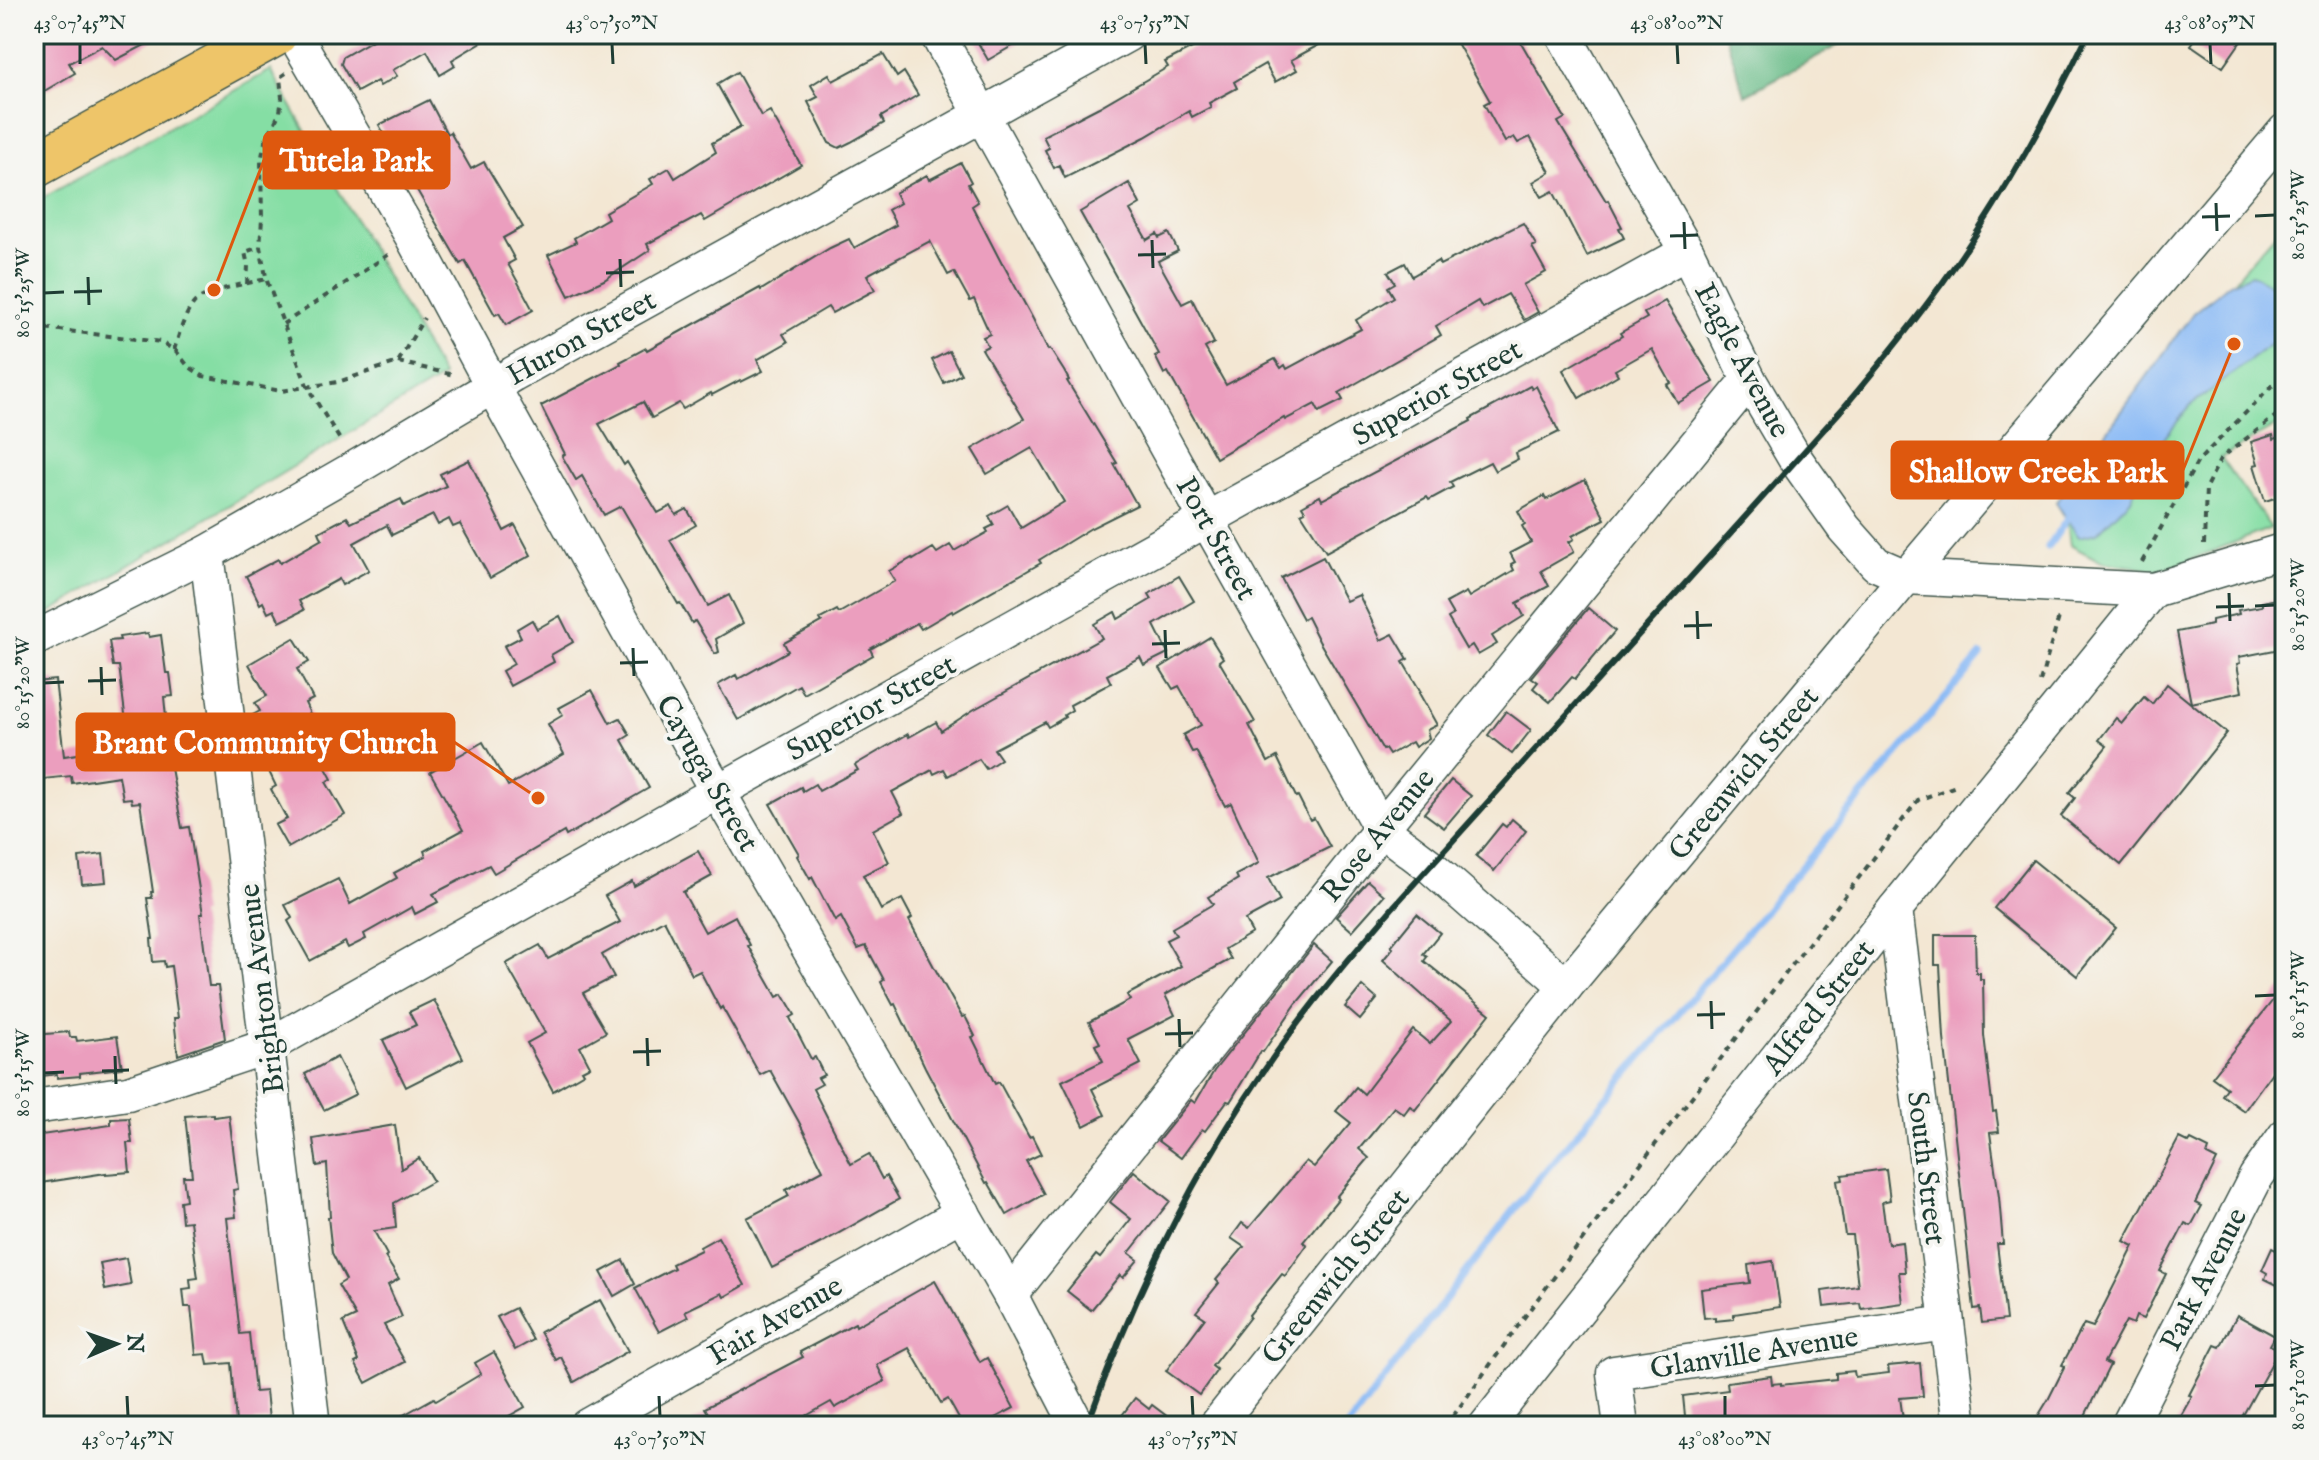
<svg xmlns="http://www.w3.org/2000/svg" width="2319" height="1460" font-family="'IM FELL English',serif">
<rect width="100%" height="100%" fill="#f6f6f2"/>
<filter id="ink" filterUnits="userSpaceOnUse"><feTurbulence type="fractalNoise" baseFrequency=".0125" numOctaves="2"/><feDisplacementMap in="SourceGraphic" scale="16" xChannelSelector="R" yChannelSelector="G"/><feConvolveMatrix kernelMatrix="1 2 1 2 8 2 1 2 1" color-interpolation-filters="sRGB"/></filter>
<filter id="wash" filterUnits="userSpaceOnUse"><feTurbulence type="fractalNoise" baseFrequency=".006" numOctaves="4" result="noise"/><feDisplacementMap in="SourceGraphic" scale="32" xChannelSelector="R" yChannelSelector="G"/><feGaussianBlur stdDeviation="1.8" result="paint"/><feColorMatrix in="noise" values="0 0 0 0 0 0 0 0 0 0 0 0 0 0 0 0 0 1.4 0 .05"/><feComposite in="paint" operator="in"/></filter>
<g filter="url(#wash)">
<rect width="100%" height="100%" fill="#f3e7d3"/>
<g fill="#85dea4" stroke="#528e6c" stroke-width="2">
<path d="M271,70l172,307 -409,245v-419z"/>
<path d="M2285,222v198l-64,38 50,70 -109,43 -60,-9 -32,-17 -3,-25 -11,-18 189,-234z"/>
</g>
<path fill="#6cbd8a" stroke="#467d5f" stroke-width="2" d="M1725,34h134l-114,61z"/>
<path fill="#8abaf5" stroke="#547c94" stroke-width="2" d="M2252,274l33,19v40l-95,73 -51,64 -8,29 -34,34 -18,4 -12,-17 -11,-18 137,-189 37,-30z"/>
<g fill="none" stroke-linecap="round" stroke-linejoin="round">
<g stroke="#8abaf5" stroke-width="7">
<path d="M2048,547l22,-32"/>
<path d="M1348,1426l187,-243 446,-528"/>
</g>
</g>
<g id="blocks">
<g fill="#eb9ebe">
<path d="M34,34h132l-50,26 -14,-14 -33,17 6,10 -41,24z"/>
<path d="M383,34h112l-43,26 3,6 -15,9 -13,-24 -34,19 4,6 -17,10 -3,-5 -20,11 -16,-28 2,-7z"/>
<path d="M973,34h60l-45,26z"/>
<path d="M1210,34h129l-48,26 6,10 -22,12 -10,-18 -31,18 3,6 -28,15 2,4 -19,10 -3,-6 -44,26 -80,41 -6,-13 -5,3 -9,-18 4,-2 -6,-12 56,-29 69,-40 -3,-5 33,-17 -1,-4z"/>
<path d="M1452,34h64l49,84 -7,4 48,79 2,-1 14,27 -3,1 5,10 -37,18 -34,-65 -11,6 -9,-15 17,-10 -20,-35 -12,6 -4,-6 -9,5 -21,-38 6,-3z"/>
<path d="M2199,34h47l-23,33 -32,-22z"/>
<path d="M883,54l14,23 7,-5 14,23 -37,22 3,6 -33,19 -12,6 -10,-5 -21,-41 10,-5 -7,-12 18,-11 4,7z"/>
<path d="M737,72l24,44 9,-5 31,54 -96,56 -4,-6 -54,29 3,6 -46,30 -35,16 -21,-41 28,-13 -2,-4 34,-20 -3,-6 48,-28 -3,-5 19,-11 6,10 41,-26 -4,-9 29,-16 -24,-43z"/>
<path d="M429,100l18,34 3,-2 21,37 13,-7 39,65 -20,11 12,22 -7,4 25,46 -27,15 -7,-12 -4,2 -30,-54 -5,3 -81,-139z"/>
<path d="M961,163l10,19 -3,2 10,18 -6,4 30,58h1l30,55 15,31 2,-1 14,22 5,9 -2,1 50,82 -3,1 23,41 -46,23 -52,32 2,3 -88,50 -1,-2 -31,18 -4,-6 -47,26 3,6 -69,39 -5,-9 -61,35 -20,-35 18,-10 2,4 50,-28 -4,-8 38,-21 -2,-3 17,-9 2,3 56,-32 -6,-10 23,-13 1,2 20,-12 4,5 13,-8 4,6 34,-19 -2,-3 8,-4 -5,-9 19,-11 13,23 43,-26 -32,-54 -45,26 -15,-25 52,-30 -42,-70 6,-3 -5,-9 7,-3 -16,-35 -4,2 -16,-29 -6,3 -18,-34 -63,34 8,15 -43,23 -4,-6 -45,27 5,8 -31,18 6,11 -22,11 -1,-2 -28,15 -1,-2 -28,16 -4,-6 -27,15 -9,-16 -44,22 25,41 3,-3 31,51 13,-7 5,9 11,-6 9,16 -26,15 38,66 21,-11 14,28 -27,16 3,13 -4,2 -20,-33 -3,2 -12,-20 -2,1 -57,-98 -17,9 -22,-39 -6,4 -14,-24 3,-2 -24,-48 80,-42 -1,-2 26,-14 1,2 113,-62 1,2 69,-42 19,-9 5,9 42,-23 -8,-15 12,-7 -5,-10 32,-18 2,5z"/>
<path d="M1129,183l11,21 -10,6 17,30 10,-6 2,4 10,-5 9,18 -20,10 24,43 10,-5 22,44 -9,5 21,37 49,-26 6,9 4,-3 2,4 74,-40 -5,-9 38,-23 -6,-10 7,-4 -7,-11 17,-9 7,13 26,-15 2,4 83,-42 13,22 -4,2 14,25 -23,13 15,27 -14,8 -16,-26 -26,14 -4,-7 -42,25 5,9 -102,58 4,7 -24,12 -4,-8 -30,16 -1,-2 -68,40 -48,-86 -4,2 -9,-18 4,-2 -79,-142z"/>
<path d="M1665,301l49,81 -36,21 -11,-18 4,-2 -19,-34 -37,21 3,5 -39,23 -16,-28 59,-34 -2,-3 27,-15 -3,-5z"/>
<path d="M949,351l12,23 -17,9 -12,-23z"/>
<path d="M1530,386l2,3 4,-3 23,46 -43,21 2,6 -23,12 -5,-9 -40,20 3,5 -24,13 -2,-3 -101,55 -25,-39 4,-2 -3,-5 18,-10 2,4 149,-79 -1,-2z"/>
<path d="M2273,435l1,4 11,-3v59l-20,6 -11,-36 4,-1 -7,-22z"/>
<path d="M469,460l35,71 11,-6 16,30 -41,23 -30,-54 -7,3 -4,-8 -11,6 -5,-10 -41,20 -5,-10 -33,18 15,27 -27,15 -3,-6 -40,22 5,9 -24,12 -6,-12 -6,3 -5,-11 -3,2 -14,-28 32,-17 2,4 42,-24 -3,-7 28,-15 4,6 50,-24 3,7 42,-20 -6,-12z"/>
<path d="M1585,480l20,39 -33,17 2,3 -5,3 5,10 -33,19 8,15 -32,17 7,13 -32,20 5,8 -19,11 -6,-10 -6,4 -18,-31 5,-3 -7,-12 20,-11 3,5 45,-27 -3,-6 4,-2 -5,-9 21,-11 -9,-16 3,-2 -7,-13 26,-15 2,4z"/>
<path d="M1323,557l23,44 13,-6 22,45 12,-6 15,25 -5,3 18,30 -2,1 18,32 -10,5 2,8 -14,9 -3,-5 -23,13 -4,-6 -2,1 -64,-109 -12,-24 -4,2 -22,-41z"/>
<path d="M1179,576l15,25 -40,24 14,28 -24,12 -4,-8 -33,18 4,8 -41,22 2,5 -8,5 1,2 -17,10 -3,-5 -51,27 7,10 -15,10 -7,-10 -31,17 -4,-7 -10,5 -2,-4 -40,22 11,21 -30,17 16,32 -26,13 18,35 21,-11 10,19 -3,2 25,47 28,50 3,-1 10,20 -3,1 23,47 4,-2 30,55 3,-1 9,18 -15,7 18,33 -37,21 -19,-33 -2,1 -61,-116 -30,-63 -2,1 -12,-23 3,-2 -18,-34 -8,3 -17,-32 -6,4 -23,-44 -2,2 -13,-23 2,-2 -29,-50 31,-17 2,4 12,-7 4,7 39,-21 -3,-5 53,-31 1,3 27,-15 5,9 32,-21 129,-72 -8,-14 21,-12 3,7 34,-20 -3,-5z"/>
<path d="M2281,598l4,20v30l-46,9 1,6 -3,1 5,28 -51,11 -14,-71 35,-7v-5l27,-6 -1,-4 24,-4v-4z"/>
<path d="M1588,608l27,23 -40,48 -3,-2 -22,25 -17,-14 5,-6 -7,-5z"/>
<path d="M560,616l13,26 -22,13 3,7 -44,24 -8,-15 12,-7 -10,-18 17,-9 -4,-8 15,-9 5,9z"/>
<path d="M148,633l1,4 12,-2 5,38h4l3,23 -9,1 7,71 11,60 7,-1 14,87h-3l9,72h9l7,53 -47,16 -4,-37h4l-7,-52 -6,1 -1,-6 -11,1 -2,-23h2l-6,-41h5l-1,-6h2l-13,-90 -8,1 -1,-5 -8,1 -4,-23 -47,7 -1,-7 -37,4v-31h5l-5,-43v-24l21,-2 9,76 46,-7 -3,-25 19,-2 -7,-56h-6l-4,-25 11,-1 -1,-3z"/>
<path d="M1210,637l13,21 -4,3 36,61 -6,3 19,37 9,-5 19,40 2,-1 12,24 4,-2 16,29 -62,31 12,23 -35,19 7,13 -27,16 6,10 -66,36 10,20 -47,24 13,25 -49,25 13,26 -21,11 -22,-45 41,-20 -8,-16 5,-2 -11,-21 41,-22 -3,-5 54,-29 -15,-26 10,-5 -4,-7 41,-24 -5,-7 30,-18 -2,-4 23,-12 -28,-60 -6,3 -29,-55 -4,1 -9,-17 18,-10 -22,-39 -6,3 -13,-21z"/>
<path d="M294,638l15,24 -12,7 16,30 -8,4 17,37 -9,4 19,35 -6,3 19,33 -57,33 -13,-23 12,-6 -16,-30 5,-3 -14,-29 2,-2 -3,-5 8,-4 -16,-31 7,-4 -5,-8 12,-7 -18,-32z"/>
<path d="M2167,684l60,49 -106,132 -60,-49 14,-18 -6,-5 38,-47 -8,-6 17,-22 6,5 22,-26 8,7z"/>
<path d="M592,690l18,33 10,-5 10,17 -8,5 27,48 -83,48 -2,-4 -70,41 -5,-8 -56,29 5,8 -23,12 -3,-7 -48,27 2,5 -18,9 -3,-6 -35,19 -22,-40 4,-3 -7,-13 53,-26 12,25 47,-26 -3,-5 32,-17 -2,-5 39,-21 -33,-58 53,-30 25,44 56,-32 -16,-30 15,-9 -4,-7z"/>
<path d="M1506,711l25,19 -19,24 -24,-19z"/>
<path d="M1451,780l20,16 -27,32 -20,-15z"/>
<path d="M1512,819l14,12 -32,40 -18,-15 26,-32 4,3z"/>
<path d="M698,851l14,25 -29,16 22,40 30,-16 15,29 -2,1 29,51 6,-3 12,21 -5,3 21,41 4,-2 9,18 -6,3 4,6 -9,5 38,75 18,-10 13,25 4,-3 13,23 -76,43 -51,26 -25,-50 42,-22 -3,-6 37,-20 -24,-48 -29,-52 -10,5 -38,-68 -2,2 -20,-38 -8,4 -28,-55 -62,35 12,22 -31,16 23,39 -26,15 10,19 -8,4 2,3 -31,18 -26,-48 18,-10 -39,-69 34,-19 8,14 72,-37 -15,-26 27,-15 2,5z"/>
<path d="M103,854l3,28 -24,2 -3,-27z"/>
<path d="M2033,860l83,68 -39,48 -83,-68z"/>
<path d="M1368,881l16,14 -32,36 -16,-14z"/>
<path d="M1417,914l23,19 -17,21 4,3 -3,4 66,53 -75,96 -5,-4 -6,8 -10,-7 -35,42 10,9 -33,39 2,2 -35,43 4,3 -22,31 -3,-2 -33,41 1,2 -38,49 5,4 -18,25 -33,-24 39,-53 -9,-6 23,-29 -3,-3 28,-33 -13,-9 11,-15 7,5 57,-67 8,6 37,-44 -15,-12 20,-24 8,7 49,-64 17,14 21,-23 -68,-61 10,-12 -2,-2z"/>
<path d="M1935,935h40l1,38h4v6h3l1,56 9,77 3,-1 3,21 -9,1 9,64 4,47h-6l9,76 -24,3 -2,-15 -6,1 -30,-271 -4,-73h-5z"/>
<path d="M1314,945l18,16 -36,43 -33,48 -2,-1 -31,51 -3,-1 -22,30 -3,-2 -21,29 -23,-17 33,-41 4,3 19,-32z"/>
<path d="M2285,985v69l-41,57 -22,-16 5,-7 -15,-11z"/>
<path d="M1362,986l15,13 -17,21 -15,-13z"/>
<path d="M434,1000l29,58 -57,29 -23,-47 33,-15 -7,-13z"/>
<path d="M69,1032l1,5h6l1,4 40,-5 5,32 -42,5v3l-23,2v-4l-23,3v-42z"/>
<path d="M337,1057l19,37 -32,16 -19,-36z"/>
<path d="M213,1114v3l16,-2 9,74 -5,1 3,27 -9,1 13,116 9,-1 6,59 11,-1 3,29 -33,3 -5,-60 -23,2 -2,-11 -10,1 -5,-48h-6l-2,-18 8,-1 -1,-9 8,-1 -8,-57 -8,1 -2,-21 6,-1 -3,-24h9l-7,-60z"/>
<path d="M129,1118l3,25h-5l3,29 -24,2v-1l-72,11v-48l77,-11v-6z"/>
<path d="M395,1125l6,44 18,-11 14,23 -39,22 2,25 -22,3 13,24 -2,2 14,22 -11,6 14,32 -18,8 21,37 -39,21 -11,-20 4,-2 -16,-39 13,-6 -18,-31 8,-5 -14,-27 -4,-36h2l-3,-53 -10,2 -4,-27z"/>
<path d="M2179,1138l10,5 2,-3 18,9 -2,6 10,5 -21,43 6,3 -11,20 -6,-3 -25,48 6,3 -23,45 -7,-3 -3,8 -7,-3 -22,41 6,3 -30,61h-48l16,-26 17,-34 -3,-1 22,-41 9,3 41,-81 -10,-5z"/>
<path d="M1886,1169l4,31 -8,2 6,42 14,-2 3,30h-6l4,31 -42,6 -1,-6 -36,4 -2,-16 36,-5 -6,-51h-7l-8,-54 6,-1 -1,-5z"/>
<path d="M1134,1171l36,30 -41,52 9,7 -15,18 -3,-3 -29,35 -24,-19 29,-36 4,3 31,-39 -21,-17z"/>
<path d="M718,1237l27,48 -21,12 -2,-4 -37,18 3,6 -29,15 -24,-44 39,-20 -2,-4 29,-14 -1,-3z"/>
<path d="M2285,1238v51l-20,-10 2,-6 -5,-3 10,-22 6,3z"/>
<path d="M126,1258l5,27 -26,5 -5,-27z"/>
<path d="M623,1260l12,24 -21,12 -13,-24z"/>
<path d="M1773,1261l7,46 -46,7v5l-19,2v-4l-11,1 -3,-29 49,-6 -2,-18z"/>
<path d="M935,1281l45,81 7,-4 27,50 -34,18h-17l-15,-27 -7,4 -32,-55 -32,17 8,16 -50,27 -4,-6 -43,24h-104l24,-13 -3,-5 98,-51 -3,-5 55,-29 1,3z"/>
<path d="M600,1300l28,51 -54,31 -13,-25 -5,3 -16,-28z"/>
<path d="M515,1308l18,32 -18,10 -18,-33z"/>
<path d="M2237,1315l38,21 -5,9 9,5 -42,76h-62l17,-30 -3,-1 26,-50 5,2z"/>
<path d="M494,1352l31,55 -34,19h-107l50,-28 2,3 45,-27 -6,-11z"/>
<path d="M1920,1363l3,33 -23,2 4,28h-26l-1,-9 -51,7v2h-140l-3,-30 45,-6 -1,-8 44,-6 1,8 9,-1v2l55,-6v-6l18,-2 1,6 34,-4 -1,-7z"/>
<path d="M1135,1398l14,11 3,-4 28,21h-66z"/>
</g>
</g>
</g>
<g filter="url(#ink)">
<use href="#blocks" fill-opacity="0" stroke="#3f564c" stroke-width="2"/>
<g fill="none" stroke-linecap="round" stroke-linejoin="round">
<g stroke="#3f564c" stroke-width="37">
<g id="minor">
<path d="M294,34l119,204 92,171 202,364 303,522 68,131"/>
<path d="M937,34l270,486 174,309 49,37 136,120"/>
<path d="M1563,34l124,218 62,128 47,80 48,68 32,36 30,13 247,13"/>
<path d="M207,553l106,873"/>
<path d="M34,639l173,-86 150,-86 156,-93 615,-340"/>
<path d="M1895,909l65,517"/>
<path d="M34,1107l94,-14 140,-47 426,-241 993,-553"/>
<path d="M1010,1295l371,-466 368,-449"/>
<path d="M587,1426l376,-213"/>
<path d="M1216,1426l350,-440 340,-409 379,-446"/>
<path d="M1486,1426l409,-517 258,-319 132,-40"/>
<path d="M1621,1426l-7,-53 332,-50"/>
<path d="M2128,1426l128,-249 29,-41"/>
</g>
</g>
<g stroke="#3f564c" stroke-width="47">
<path id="major" d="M34,166l241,-132"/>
</g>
<g stroke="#3f564c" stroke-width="4" stroke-dasharray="6 6" stroke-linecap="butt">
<path d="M286,73l-6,4 2,21 -2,14 -15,30 -4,19 1,58 -2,28 7,34 41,107 34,55"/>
<path d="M2278,184l7,47"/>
<path d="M247,284l1,-18 -3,-14 15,-5"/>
<path d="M283,324l108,-71"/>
<path d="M34,327l127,15 15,9 12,15 15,10 78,15 57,-9 60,-20 26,-44"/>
<path d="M174,350c5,-15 10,-35 20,-47 12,-13 55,-20 72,-24"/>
<path d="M398,362l56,13"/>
<path d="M2204,545l2,-58 15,-29 64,-49"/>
<path d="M2142,562l56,-101 87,-88"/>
<path d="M2040,682l20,-68"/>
<path d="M1446,1426l90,-125 382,-501 38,-14"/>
</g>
<use href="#minor" stroke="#fff" stroke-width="34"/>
<use href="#major" stroke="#eec569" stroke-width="44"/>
<path stroke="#1f3d34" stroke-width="6" d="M1087,1426c49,-138 114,-270 200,-388 33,-46 71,-90 108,-133l450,-499c47,-56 93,-113 133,-175 41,-63 77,-129 110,-197"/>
</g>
</g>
<path fill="none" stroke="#1f3d34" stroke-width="3" d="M80,44v20M612,44l1,20M1145,44l1,20M1677,44l1,20M2210,44l1,20M2216,203l1,28M2255,216l20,-1M2202,217l28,-1M1684,222l1,27M1670,236l28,-1M1152,240l1,28M1138,255l28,-1M620,259l1,28M606,273l28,-1M88,277l1,28M74,292l28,-1M44,293l20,-1M2229,593l1,28M2255,606l20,-1M2216,607l28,-1M1697,611l1,28M1684,626l28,-1M1165,630l1,28M1152,644l28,-1M633,648l1,28M620,663l28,-1M101,667l1,28M88,681l28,-1M44,683l20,-1M2255,996l20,-1M1711,1001l1,28M1697,1015l28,-1M1179,1019l1,28M1165,1034l28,-1M647,1038l1,28M633,1052l28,-1M115,1056l1,28M102,1071l27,-1M44,1073l20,-1M2255,1386l20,-1M127,1396l1,20M659,1396l1,20M1192,1396l1,20M1725,1396v20"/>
<g text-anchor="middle" stroke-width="8" stroke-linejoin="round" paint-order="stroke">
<g font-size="30" fill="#1f3d34" stroke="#f6f6f2">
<text transform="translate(581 337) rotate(-29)" y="10">Huron Street</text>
<text transform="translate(1743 360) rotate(62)" y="10">Eagle Avenue</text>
<text transform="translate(1437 392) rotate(-29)" y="10">Superior Street</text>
<text transform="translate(1217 538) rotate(61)" y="10">Port Street</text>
<text transform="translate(871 707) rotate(-29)" y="10">Superior Street</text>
<text transform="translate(708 773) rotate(60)" y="10">Cayuga Street</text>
<text transform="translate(1743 773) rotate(-50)" y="10">Greenwich Street</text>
<text transform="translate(1377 835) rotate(-51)" y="10">Rose Avenue</text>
<text transform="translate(261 989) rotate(-97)" y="10">Brighton Avenue</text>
<text transform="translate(1818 1007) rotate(-52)" y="10">Alfred Street</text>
<text transform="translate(1927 1168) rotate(83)" y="10">South Street</text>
<text transform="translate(1335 1276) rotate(-51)" y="10">Greenwich Street</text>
<text transform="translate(2203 1279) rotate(-63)" y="10">Park Avenue</text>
<text transform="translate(775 1320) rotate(-30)" y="10">Fair Avenue</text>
<text transform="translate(1754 1352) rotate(-9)" y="10">Glanville Avenue</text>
</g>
</g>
<path fill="none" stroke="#de580e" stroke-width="3" d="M214 290L264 160M2234 344L2183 470M538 798L454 742"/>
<g fill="#de580e" stroke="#f6f6f2" stroke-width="3">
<circle cx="214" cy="290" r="8"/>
<circle cx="2234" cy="344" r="8"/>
<circle cx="538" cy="798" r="8"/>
</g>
<g fill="#de580e" stroke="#de580e" stroke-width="3">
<rect x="264" y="132" width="185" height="56" rx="8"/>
<rect x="1892" y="442" width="291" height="56" rx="8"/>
<rect x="77" y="714" width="377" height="56" rx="8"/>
</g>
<g font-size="32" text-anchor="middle" font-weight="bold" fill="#fff">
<text x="356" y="171">Tutela Park</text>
<text x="2038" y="482">Shallow Creek Park</text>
<text x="265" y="753">Brant Community Church</text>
</g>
<rect width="2319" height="1460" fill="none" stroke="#f6f6f2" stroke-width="88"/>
<g transform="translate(116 1344) rotate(88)" stroke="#f6f6f2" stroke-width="6" paint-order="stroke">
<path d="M0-6L14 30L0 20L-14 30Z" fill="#1f3d34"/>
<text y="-12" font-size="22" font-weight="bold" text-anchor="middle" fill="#1f3d34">N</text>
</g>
<rect x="44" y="44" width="2231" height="1372" fill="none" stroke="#1f3d34" stroke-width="3"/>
<g font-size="20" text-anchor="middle" fill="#1f3d34">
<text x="80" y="29">43°07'45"N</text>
<text x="612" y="29">43°07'50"N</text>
<text x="1145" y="29">43°07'55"N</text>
<text x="1677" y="29">43°08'00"N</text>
<text x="2210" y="29">43°08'05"N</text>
<text transform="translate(2297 215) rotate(-90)" y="7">80°15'25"W</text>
<text transform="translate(22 293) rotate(-90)" y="7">80°15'25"W</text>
<text transform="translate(2297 605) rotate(-90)" y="7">80°15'20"W</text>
<text transform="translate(22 683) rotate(-90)" y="7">80°15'20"W</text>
<text transform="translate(2297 995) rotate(-90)" y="7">80°15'15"W</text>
<text transform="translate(22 1073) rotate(-90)" y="7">80°15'15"W</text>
<text transform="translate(2297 1385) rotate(-90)" y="7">80°15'10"W</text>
<text x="128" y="1445">43°07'45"N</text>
<text x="660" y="1445">43°07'50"N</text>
<text x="1193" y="1445">43°07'55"N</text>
<text x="1725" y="1445">43°08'00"N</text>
</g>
</svg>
